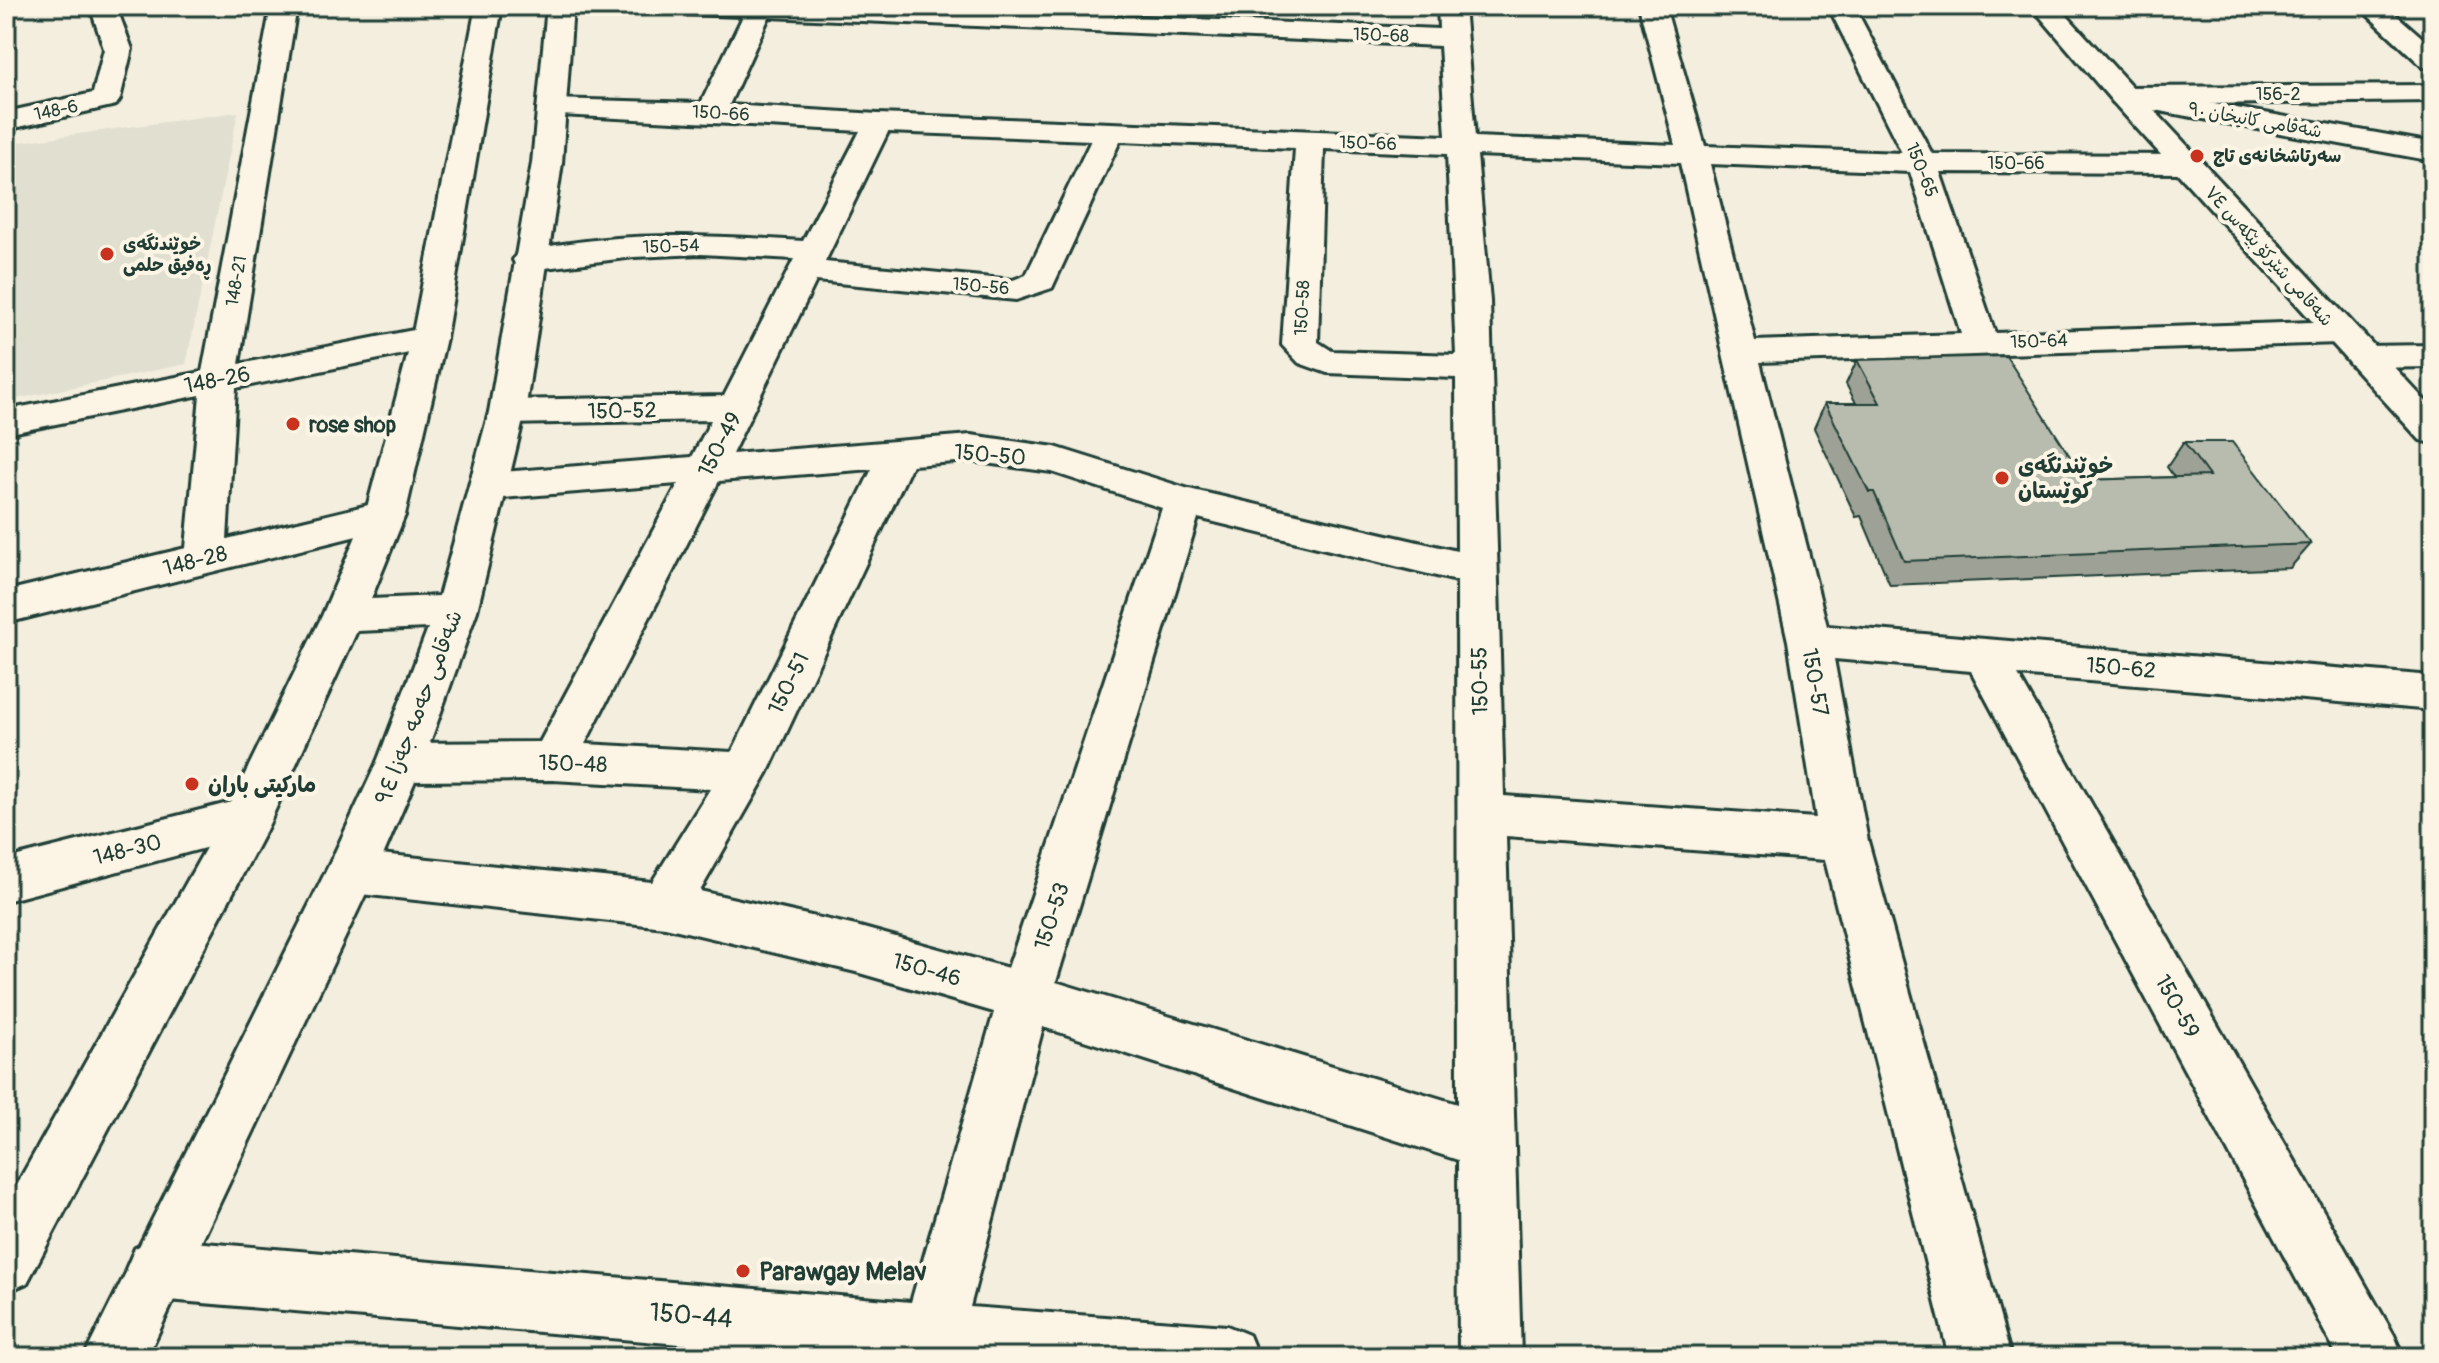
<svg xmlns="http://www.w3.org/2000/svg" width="2439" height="1363" font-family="Pangolin,'Playpen Sans Arabic',sans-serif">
<rect width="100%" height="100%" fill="#f3eede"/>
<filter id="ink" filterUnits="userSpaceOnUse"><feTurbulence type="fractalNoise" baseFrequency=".0125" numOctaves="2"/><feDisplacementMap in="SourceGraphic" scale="16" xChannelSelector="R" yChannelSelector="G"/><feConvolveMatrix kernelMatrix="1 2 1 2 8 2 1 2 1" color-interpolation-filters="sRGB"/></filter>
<g filter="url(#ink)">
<path fill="#e1dfd0" d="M238,112l-52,252 -180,37v-257z"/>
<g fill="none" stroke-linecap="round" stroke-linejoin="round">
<g stroke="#1f3d34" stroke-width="6">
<g id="street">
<path d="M90,6h26l16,43 -12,50 -4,6 -110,25v-18l87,-19 11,-44z"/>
<path d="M271,6h26l-58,358 190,-37 12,3 5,8 -5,8 -12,3 -193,39 -9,151 158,-38 14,4 6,10 -6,10 -14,4 -379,94v-32l180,-43 14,-153 -194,39v-24l196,-38z"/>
<path d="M672,6h201l566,23 -1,-23h26l11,131 200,8 -36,-139h26l40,140 197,7 -74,-147h26l78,148 254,1 11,3 4,6 -4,6 -11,3 -246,-1 55,161 344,-12 12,3 5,8 -5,8 -12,3 -579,19 67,264 606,50v34l-415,-35 376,660 9,22h-65l-367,-686 -137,-12 34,182 143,516h-62l-124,-497 -319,-24 15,521h-62l-1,-197 -415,-133 -73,280 257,19 22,9 9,22h-427l-675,-58 -21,-9 -9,-21 9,-21 21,-9 755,63 83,-290 -138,-40 -191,-45 -314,-34 -17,-6 -8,-15 8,-15 17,-6 301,31 58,-93 -157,-9 -153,1 -16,-6 -7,-13 7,-13 16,-6 140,-1 138,-258 -188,15 -14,-4 -5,-9 5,-9 14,-4 202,-16 19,-37 -204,4 -13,-4 -5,-8 5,-8 13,-4 217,-4 70,-137 -93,-5 -67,3 -105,13 -12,-3 -4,-7 4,-7c93,-23 192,-18 286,-12l57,-110 -319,-17 -4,-6 4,-6 10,-3 150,4 42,-87 -58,-2 -9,-2zM769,17l671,29 6,90 -568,-22 -149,-9zM888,132l203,8 -65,135 -13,5 -188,-18zM1120,141l175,7 -13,197 17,18 28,10 129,5 1,173 -268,-62 -134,-42 -84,-12 -239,19 84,-173 200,19 36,-12zM1324,149l123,5 9,201 -124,-4 -14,-9zM1477,155l203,8 108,478 28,177 -312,-22 -14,-495zM1710,164l200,8 51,162 -206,7zM971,461l81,11 110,36 -154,460 -152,-42 -156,-35 68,-119 144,-307zM872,469l-140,283 -147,-8 134,-263zM1198,518l259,63 1,523 -402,-122z"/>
<path d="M2358,6h28l47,41v22l-10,-2z"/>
<path d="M2433,85v16l-310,4 -10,-3 -4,-6 4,-6 10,-3z"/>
<path d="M2433,345v22l-70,1 -12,-3 -6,-8 6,-8 12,-3z"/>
<path d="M248,798l17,6 7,14 -7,14 -259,69v-42z"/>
</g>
</g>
<g stroke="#1f3d34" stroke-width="6">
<g id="secondary">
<path d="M476,6h26l-56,332 -41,177 -34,84 68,-3 50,-184 43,-249 15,-157h26l-11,157 -37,249 -48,199 -54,151 -47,110 -229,485h-63l246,-494 47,-101 51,-134 -71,3 -92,201 -238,451 -21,9v-88l224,-399 92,-189 43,-101 47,-177z"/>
<path d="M2031,6h27l77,84 298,53v18l-279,-51 279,299v34l-13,-3 -307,-338z"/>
</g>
</g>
<use href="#street" fill="#fcf5e5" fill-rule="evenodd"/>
<use href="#secondary" fill="#fcf5e5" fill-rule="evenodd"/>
</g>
<path fill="#9ea296" stroke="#1f3d34" stroke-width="2" d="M1857,360l228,120 89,-3 -7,-10 17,-25 127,102 -21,24 -400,17 -29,-69 -5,1 -42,-89 11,-25h31l-10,-19z"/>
<path fill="#b8bcae" stroke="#1f3d34" stroke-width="2" d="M2006,356l79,124 124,-4 -25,-34h48l79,102 -407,17 -30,-69h-5l-44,-89h55l-23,-43z"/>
</g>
<g fill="#c8321e" stroke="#fcf5e5" stroke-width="3">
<circle cx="2197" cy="156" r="8"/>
<circle cx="107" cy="254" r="8"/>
<circle cx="293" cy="424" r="8"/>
<circle cx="2002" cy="478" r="8"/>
<circle cx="192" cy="784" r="8"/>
<circle cx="743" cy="1271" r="8"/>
</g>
<g text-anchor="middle" stroke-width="8" stroke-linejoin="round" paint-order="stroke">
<g font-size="18" fill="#1f3d34" stroke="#fcf5e5">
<text transform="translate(1381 35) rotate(2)" y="6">150-68</text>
<text x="2278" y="100">156-2</text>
<text transform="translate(56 110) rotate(-12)" y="6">148-6</text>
<text transform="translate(721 113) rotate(3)" y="6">150-66</text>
<text transform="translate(2255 120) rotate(10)" y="6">شەقامی کانیخان ٩٠</text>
<text transform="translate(1368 143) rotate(2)" y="6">150-66</text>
<text x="2016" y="169">150-66</text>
<text transform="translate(1922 170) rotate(68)" y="6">150-65</text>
<text transform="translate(671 246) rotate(-2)" y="6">150-54</text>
<text transform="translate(2269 256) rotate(48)" y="6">شەقامی شێرکۆ بێکەس ٧٤</text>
<text transform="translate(236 281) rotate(-80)" y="6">148-21</text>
<text transform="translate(981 286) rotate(5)" y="6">150-56</text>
<text transform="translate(1302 308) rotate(-87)" y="6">150-58</text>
<text transform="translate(2039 341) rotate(-2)" y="6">150-64</text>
</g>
<g font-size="18" font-weight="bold" fill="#1f3d34" stroke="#fcf5e5" text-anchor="start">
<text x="2213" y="162">سەرتاشخانەی تاج</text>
<text x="123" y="250">خوێندنگەی<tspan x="123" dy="21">ڕەفیق حلمی</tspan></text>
</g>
<g font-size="22" fill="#1f3d34" stroke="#fcf5e5">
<text transform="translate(217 379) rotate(-11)" y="8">148-26</text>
<text transform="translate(622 410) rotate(-1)" y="8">150-52</text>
<text transform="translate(719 444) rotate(-63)" y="8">150-49</text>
<text transform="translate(990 454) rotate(5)" y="8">150-50</text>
<text transform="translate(195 560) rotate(-14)" y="8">148-28</text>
<text transform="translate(2121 667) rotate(5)" y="8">150-62</text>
<text transform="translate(1479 681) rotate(-91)" y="8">150-55</text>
<text transform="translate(1816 682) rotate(80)" y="8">150-57</text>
<text transform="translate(788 683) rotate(-64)" y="8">150-51</text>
<text transform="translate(418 707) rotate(-69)" y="8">شەقامی حەمە جەزا ٩٤</text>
<text transform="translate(573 763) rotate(2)" y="8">150-48</text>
<text transform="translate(127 849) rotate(-14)" y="8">148-30</text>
<text transform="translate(1051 916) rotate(-72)" y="8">150-53</text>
<text transform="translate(927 969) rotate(16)" y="8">150-46</text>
<text transform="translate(2178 1006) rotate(61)" y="8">150-59</text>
</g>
<g font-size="22" font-weight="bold" fill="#1f3d34" stroke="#fcf5e5" text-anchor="start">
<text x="309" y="432">rose shop</text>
<text x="2018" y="473">خوێندنگەی<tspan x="2018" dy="25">کوێستان</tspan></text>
<text x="208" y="792">ماركيتى باران</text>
</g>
<g font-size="26" font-weight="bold" fill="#1f3d34" stroke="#fcf5e5" text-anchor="start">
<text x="759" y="1280">Parawgay Melav</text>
</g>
<g font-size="26" fill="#1f3d34" stroke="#fcf5e5">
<text transform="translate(691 1315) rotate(5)" y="9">150-44</text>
</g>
</g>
<rect width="2439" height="1363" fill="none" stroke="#fcf5e5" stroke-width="32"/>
<rect x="16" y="16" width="2407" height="1331" fill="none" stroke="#1f3d34" stroke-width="3" filter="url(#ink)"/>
</svg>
